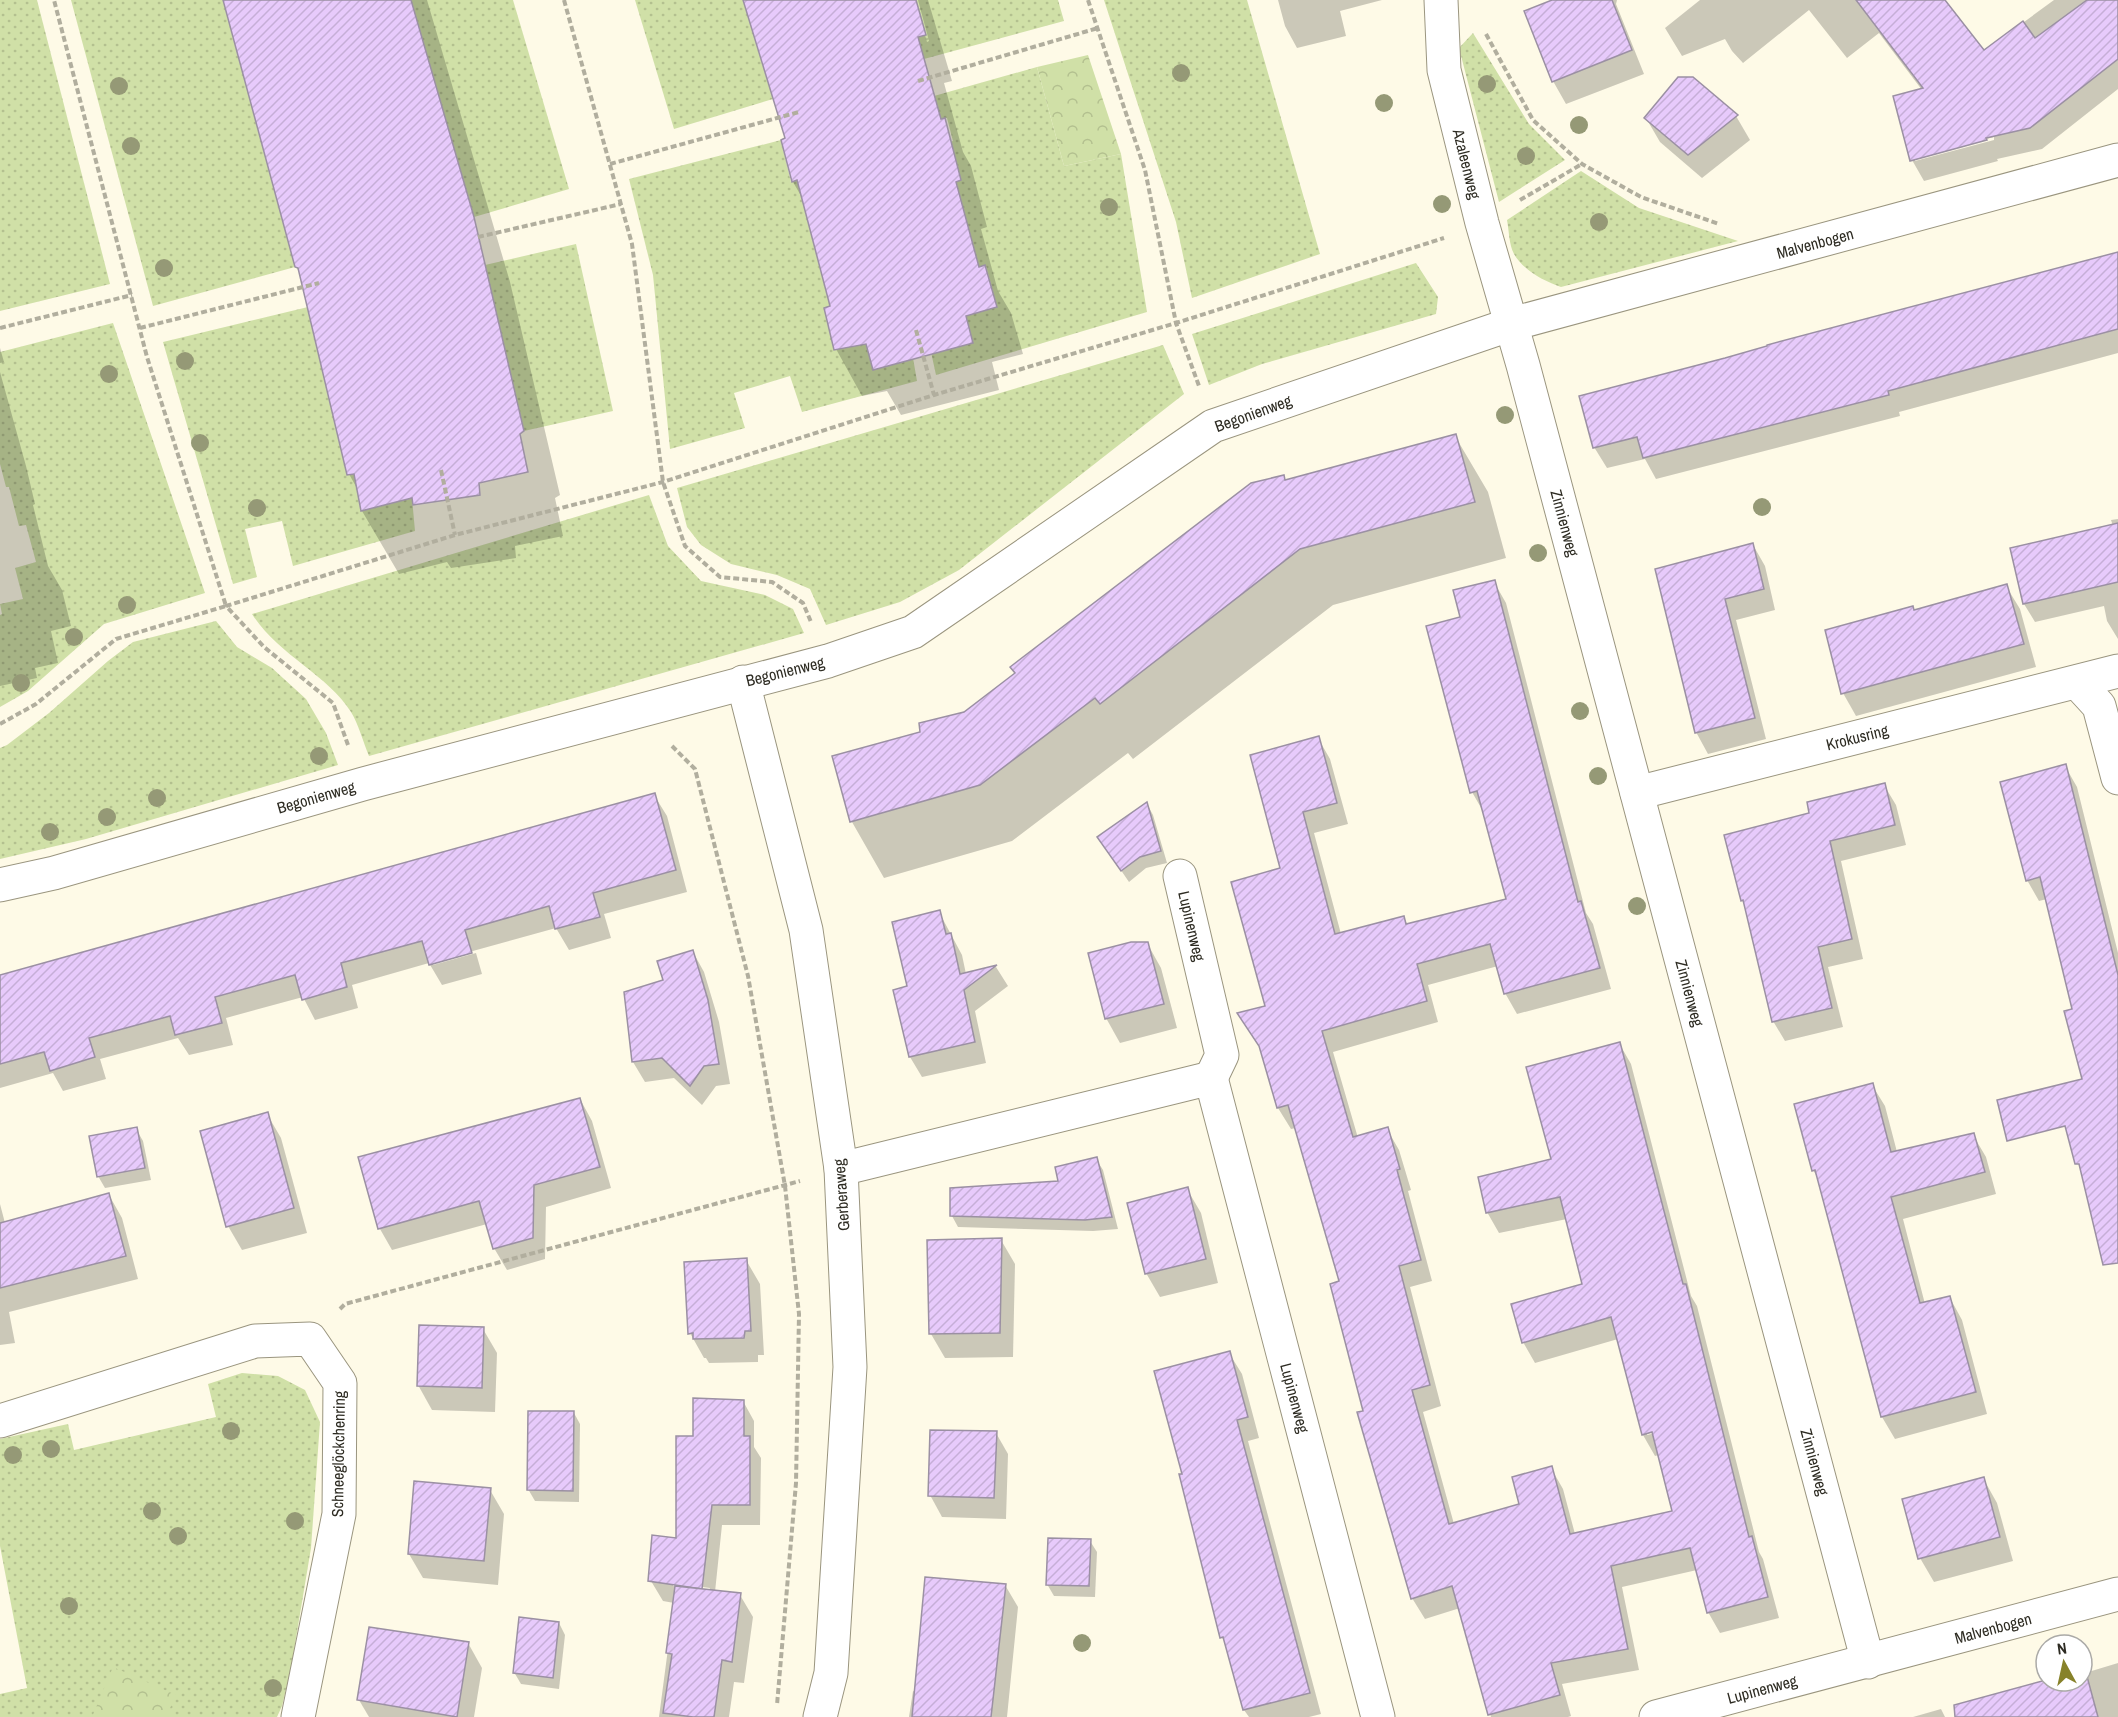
<svg xmlns="http://www.w3.org/2000/svg" width="2118" height="1717" font-family="'Archivo Narrow',sans-serif">
<defs>
<pattern id="grass-dots" width="8" height="8" patternUnits="userSpaceOnUse" patternTransform="scale(1.5)"><rect width="8" height="8" fill="#d0e0a7"/><path d="M2 2h.1M6 6h.1" fill="none" stroke="#b3c08f" stroke-width="1.8" stroke-linecap="round"/></pattern>
<pattern id="park-crowns" width="20" height="18" patternUnits="userSpaceOnUse" patternTransform="scale(1.5)"><rect width="20" height="18" fill="#d0e0a7"/><path d="M2 6a3 3 0 1 1 6 0M12 15a3 3 0 1 1 6 0" fill="none" stroke="#b3c08f"/></pattern>
<pattern id="building-hatch" width="6" height="6" patternUnits="userSpaceOnUse" patternTransform="scale(1.5)"><rect width="6" height="6" fill="#e7cafb"/><path d="M-1 1l2-2M0 6l6-6M5 7l2-2" fill="none" stroke="#c6aed7"/></pattern>
</defs>
<rect width="100%" height="100%" fill="#fefae7"/>
<g fill="url(#grass-dots)">
<path d="M0,0h37l73,284 -110,27z"/>
<path d="M71,0h152l72,267 -142,39z"/>
<path d="M410,0h103l56,189 -95,28z"/>
<path d="M635,0h108l30,99 -99,30z"/>
<path d="M916,0h142l6,21 -140,38 -6,-22 8,-3z"/>
<path d="M1104,0h143l73,254 -128,44 -16,-76z"/>
<path d="M1473,33l56,91 36,36 -66,42 -40,-154z"/>
<path d="M1037,67l27,99 57,-12 26,158 -211,63 -5,-23 42,-9 -7,-27 31,-9 -11,-41 -7,1 -11,-40 -16,-44 9,-3 -1,-3 -4,1 -10,-35 7,-2 -6,-23 -7,1 -6,-23z"/>
<path d="M781,140l10,42 6,-2 33,126 -6,2 10,41 32,-5 7,25 40,-11 4,23 -115,31 -12,-36 -56,17 11,35 -75,21 -17,-174 -24,-96z"/>
<path d="M1581,171l58,37 99,33 -177,46c-17,-6 -37,-16 -47,-33 -5,-9 -5,-24 -7,-34z"/>
<path d="M576,244l37,167 -89,20 -39,-166z"/>
<path d="M1416,263l22,34 -2,17 -174,50 -53,21 -17,-51z"/>
<path d="M308,307l40,168 6,-1 7,37 51,-13 3,33 -122,35 -11,-45 -37,8 12,48 -24,7 -70,-242z"/>
<path d="M113,323l92,270 -101,31 -76,67 -28,16v-92l2,-1 -2,-10 23,-5 -8,-31 21,-6 -10,-37 -7,1 -10,-39h-3l-6,-23v-112z"/>
<path d="M1163,345l21,49 -225,176 -59,32 -74,23 -16,-36 -33,-14 -46,-11 -30,-19 -14,-18 -10,-39z"/>
<path d="M649,495l19,51 33,35 64,14 28,14 11,24 -435,123c-6,-14 -10,-31 -18,-44 -24,-38 -73,-57 -99,-98z"/>
<path d="M216,621l21,26 35,21 34,31 20,34 12,32 -252,74 -86,20v-111l7,-3 42,-32 59,-52 25,-19z"/>
<path d="M242,1373l36,3 27,14 15,32 -9,126 -20,120 -9,38 -5,11h-277v-23l27,-6 -27,-142v-107l68,-15 6,26 142,-33 -8,-33z"/>
</g>
<g fill="url(#park-crowns)">
<path d="M1088,55l33,99 -57,12 -27,-99z"/>
<path d="M113,1667l63,28 -10,22h-74z"/>
</g>
<g fill="#0003" fill-rule="evenodd">
<path d="M224,0h203l83,282 50,213 -5,3 8,38 -48,10 1,12 -65,10 -4,-6 -48,12 -37,-63 -3,-19 -10,-18 -47,-198 -6,-9z"/>
<path d="M745,0h170l12,42 2,-1 -11,-41h10l24,81 -8,2 19,69 8,14 16,61 -6,2 17,62 13,22 12,41 -31,8 7,28 -98,25 -14,-24 -25,5 -26,-47 -4,-42 -28,-106 -11,-19 -6,-43z"/>
<path d="M1278,0h104l-42,11 6,25 -49,12 -12,-22z"/>
<path d="M1556,0h61l-1,4 28,70 -78,30 -13,-23z"/>
<path d="M1700,0h243l40,52 71,-52h64v89l-76,60 -45,10 1,2 -74,20 -12,-21 10,-70 -43,-57 -32,25 -38,-48 -66,53 -11,-12 -7,-12 -43,17 -17,-28zM1994,137v3l-79,21v-3z"/>
<path d="M1736,116l14,24 -48,38 -42,-36 -14,-24z"/>
<path d="M2118,254v99l-219,59 1,4 -244,63 -11,-20 -38,9 -13,-21z"/>
<path d="M0,348l4,14 -4,1z"/>
<path d="M0,372l26,94 9,38 -2,1 15,61 14,24 9,36 -20,5 7,32 -23,5 2,10 -37,8z"/>
<path d="M1455,436l33,56 18,66 -173,47 -200,154 -5,-6 -116,88 -128,37 -32,-56 -18,-65 88,-24 43,-19 321,-232z"/>
<path d="M2118,519v120l-11,-18 -3,-15 -69,16 -11,-18 89,-78 -2,-6z"/>
<path d="M1753,545l12,21 10,44 -39,10 30,119 -58,15 -12,-22 -39,-162z"/>
<path d="M1494,582l12,21 80,310 7,11 18,65 -94,25 -12,-21 -7,-27 -70,19 10,37 -105,30 25,86 29,-9 12,21 12,40 -3,1 24,90 -22,6 31,119 -18,6 31,112 67,-19 30,-37 12,21 12,45 99,-22 -15,-57 -4,1 -12,-21 -25,-96 -83,24 -12,-21 61,-57 -17,-66 -68,14 -12,-21 66,-52 66,-117 12,21 60,232 6,10 62,246 4,7 16,59 -59,15 -12,-21 -11,-42 -75,17 17,83 -77,14 9,32 -3,1h-77l-31,-109 -35,11 -13,-21 -48,-186 -23,-129 -45,-155 -5,1 -13,-21 -15,-55 -24,-39 28,-7 15,-138 36,-131 12,21 18,65 -34,9 27,101 62,-17 5,8 99,-25 -23,-87 -12,-21 -10,-174zM1659,1429l1,3 -13,3v-3z"/>
<path d="M2006,586l14,23 16,58 -180,49 -13,-23 72,-81z"/>
<path d="M2065,766l12,21 41,166v258l-44,-201 -27,-111 -8,2 -12,-21z"/>
<path d="M1884,785l12,20 10,40 -65,16 22,98 -35,8 15,60 -58,14 -12,-20 -28,-115 -3,-6 69,-86z"/>
<path d="M654,795l13,21 20,76 -83,22 7,24 -42,12 -13,-22 -123,34v3l43,-12 6,21 -40,11 -13,-22 -77,22 6,23 -43,12 -12,-23 -77,21 7,27 -44,10 -11,-17 -78,21 6,20 -43,12 -10,-18 -53,15v-111z"/>
<path d="M1147,804l6,11 14,48 -21,5 -17,14 -30,-44z"/>
<path d="M939,912l23,43 4,19 30,-7 12,19 -33,25 11,52 -64,14 -12,-20 -1,-70z"/>
<path d="M1147,943l14,25 16,60 -57,15 -14,-25z"/>
<path d="M693,952l11,20 15,50 11,62 -14,2 -14,19 -28,-27 -29,4 -12,-20 -8,-69 39,-12z"/>
<path d="M1872,1085l13,21 12,46 76,-17 13,22 10,37 -93,25 22,85 25,-6 12,22 25,94 -92,25 -13,-22 -63,-237 -6,-10z"/>
<path d="M580,1099l12,22 19,67 -65,19 -1,52 -38,11 -13,-22 -7,-24 -95,26 -12,-21z"/>
<path d="M267,1114l14,24 26,95 -65,17 -14,-24z"/>
<path d="M136,1129l7,12 8,39 -46,8 -7,-12z"/>
<path d="M1096,1159l7,11 15,59 -25,2 -135,-4 -6,-11 108,-34z"/>
<path d="M1187,1189l14,24 17,70 -58,14 -14,-24z"/>
<path d="M109,1195l13,23 16,61 -129,33 6,31 -15,2v-141l5,19z"/>
<path d="M1001,1240l14,24 -2,93 -68,1 -14,-24z"/>
<path d="M746,1260l14,24 4,71h-6v7l-49,1 -3,-5h-2l-14,-25z"/>
<path d="M483,1329l14,24 -2,59 -63,-2 -14,-25z"/>
<path d="M1229,1353l13,21 17,64 -11,3 73,273 -12,3h-60l-5,-7 -16,-63 -6,-10 -41,-162h3z"/>
<path d="M743,1401l11,20v26l7,11 -1,67h-38l-7,67 25,3 13,22 -9,66 -10,-1 -5,35h-70l15,-114 -11,-2 -12,-20 26,-42 18,-101zM673,1583l37,5 -1,3 -36,-5z"/>
<path d="M574,1413l6,11 -1,78 -44,-1 -7,-12z"/>
<path d="M996,1433l12,21 -2,65 -64,-2 -12,-22z"/>
<path d="M1983,1478l14,25 16,58 -79,21 -14,-24z"/>
<path d="M490,1490l14,24 -6,71 -75,-7 -14,-24z"/>
<path d="M1090,1541l7,11 -2,45 -41,-1 -7,-12z"/>
<path d="M1005,1585l13,22 -11,110h-98l4,-26 3,1z"/>
<path d="M559,1623l6,12 -6,54 -38,-5 -7,-12z"/>
<path d="M468,1643l14,25 -8,49h-105l-10,-17z"/>
<path d="M2118,1663v54h-95l59,-36v-10l3,2z"/>
<path d="M1941,1709l4,8h-32z"/>
</g>
<g fill="url(#building-hatch)" stroke="#9b90a3" stroke-width="1.5">
<path d="M223,0h188l63,217 50,214 -4,3 8,38 -49,11 1,12 -67,10 -1,-7 -51,13 -7,-37 -7,1 -49,-207 -3,-1z"/>
<path d="M743,0h173l10,35 -8,2 23,82 4,-1 16,62 -5,2 23,85 6,-2 12,42 -31,9 7,27 -100,27 -7,-26 -32,6 -10,-42 6,-2 -33,-126 -5,2 -11,-42 4,-2z"/>
<path d="M1552,0h60l20,50 -80,32 -28,-71z"/>
<path d="M1856,0h89l39,50 39,-29 12,17 52,-38h31v59l-88,69 -44,10 1,2 -77,21 -17,-65 30,-8z"/>
<path d="M1678,77h15l45,38 -50,40 -44,-37z"/>
<path d="M2118,252v77l-230,62 1,4 -246,63 -6,-21 -44,11 -14,-52 146,-38 42,-12v-1z"/>
<path d="M1456,434l19,68 -175,47 -200,155 -5,-6 -115,87 -130,37 -18,-66 88,-24 -1,-9 45,-11 51,-39 -5,-6 241,-184 33,-8 1,5z"/>
<path d="M2118,523v59l-95,22 -13,-56z"/>
<path d="M1753,543l11,46 -39,10 30,119 -60,15 -40,-164z"/>
<path d="M1495,580l83,322 3,-1 19,67 -96,26 -14,-50 -73,20 10,37 -105,30 31,106 35,-10 12,42 -3,1 24,90 -22,6 31,119 -18,5 37,134 70,-20 -7,-27 40,-11 18,68 102,-23 -20,-79 -10,3 -31,-118 -89,26 -11,-39 71,-20 -22,-87 -74,16 -8,-36 73,-18 -25,-92 94,-25 63,242h3l63,253 3,-1 16,61 -61,16 -17,-65 -79,18 17,83 -77,14 9,32 -72,20 -36,-129 -41,13 -54,-187 6,-1 -33,-127 9,-3 -51,-176 -11,3 -18,-62 -22,-33 28,-7 -34,-124 49,-14 -30,-113 69,-19 18,67 -34,9 32,122 69,-18 2,8 100,-25 -29,-108 -7,2 -44,-167 34,-9 -7,-27z"/>
<path d="M2007,584l17,60 -183,50 -16,-64 88,-24 1,4z"/>
<path d="M2066,764l52,211v288l-15,2 -24,-101h-4l-10,-38 -58,15 -10,-41 85,-21 -18,-68 8,-2 -32,-132 -14,4 -26,-99z"/>
<path d="M1885,783l10,42 -65,16 22,98 -34,8 14,61 -60,14 -29,-122 -2,1 -17,-66 85,-22 -2,-11z"/>
<path d="M655,793l21,77 -83,23 7,24 -45,12 -6,-23 -84,24 7,23 -43,12 -7,-24 -81,22 6,24 -45,13 -7,-25 -80,22 7,26 -47,12 -5,-19 -81,22 6,19 -45,14 -6,-19 -44,12v-89z"/>
<path d="M1147,802l14,49 -21,6 -19,14 -24,-34z"/>
<path d="M940,910l6,24 5,-1 9,41 37,-9 -33,25 11,52 -66,15 -16,-67 14,-4 -15,-64z"/>
<path d="M1131,942h17l16,62 -59,15 -17,-66z"/>
<path d="M693,950l15,50 11,64 -15,2 -14,20 -28,-28 -30,4 -8,-70 39,-12 -6,-19z"/>
<path d="M1873,1083l18,69 83,-19 11,39 -94,25 29,106 30,-7 26,96 -95,25 -66,-247 -3,1 -18,-67z"/>
<path d="M580,1098l20,69 -66,18 -1,53 -40,11 -14,-48 -101,28 -20,-72z"/>
<path d="M268,1112l26,96 -68,19 -26,-96z"/>
<path d="M137,1127l8,41 -48,9 -8,-41z"/>
<path d="M1097,1157l15,60 -27,3 -135,-4v-28l108,-7 -3,-14z"/>
<path d="M1188,1187l18,72 -61,15 -18,-71z"/>
<path d="M109,1193l17,63 -126,32v-65z"/>
<path d="M1002,1238l-2,95 -71,1 -2,-94z"/>
<path d="M747,1258l4,73h-6l-1,7 -51,1v-6l-5,1 -4,-72z"/>
<path d="M419,1325l65,2 -2,61 -65,-2z"/>
<path d="M1230,1351l18,66 -11,3 73,273 -67,17 -20,-73 -3,1 -41,-164h3l-28,-103z"/>
<path d="M693,1398l51,2v36h6v69h-38l-10,84 -54,-8 4,-46 24,3v-102h17z"/>
<path d="M528,1411h46l-1,80 -46,-1z"/>
<path d="M930,1430l67,1 -3,67 -66,-2z"/>
<path d="M1984,1477l16,60 -82,22 -16,-60z"/>
<path d="M414,1481l77,7 -7,73 -76,-7z"/>
<path d="M1048,1538l43,1 -2,47 -43,-1z"/>
<path d="M925,1577l81,7 -15,133h-79z"/>
<path d="M675,1586l66,7 -9,69 -10,-2 -8,57h-21l-30,-4 9,-59 -6,-1z"/>
<path d="M519,1617l40,5 -6,56 -40,-5z"/>
<path d="M369,1627l100,15 -12,75 -100,-17z"/>
<path d="M2082,1669h3l13,48h-143l-1,-12 92,-25 36,1z"/>
</g>
<g fill="none" stroke-linecap="round" stroke-linejoin="round">
<g stroke="#9a957f" stroke-width="35">
<g id="street">
<path d="M1441,0l3,70 38,153 41,142 345,1297"/>
<path d="M743,682l63,248 35,239 9,198 -19,306 -11,44"/>
<path d="M2077,682l22,24 19,72"/>
<path d="M1637,793l481,-122"/>
<path d="M1180,876l42,179 -11,23"/>
<path d="M0,885l54,-12 309,-89 465,-123 85,-29 300,-206 299,-102 606,-164"/>
<path d="M841,1169l370,-91 167,639"/>
<path d="M0,1421l255,-80 55,-2 30,44 -1,131 -41,203"/>
<path d="M1656,1717l462,-123"/>
</g>
</g>
<g stroke="#b1ae9e" stroke-width="4" stroke-dasharray="6 3" stroke-linecap="butt">
<path d="M564,0l68,244 31,238 22,64 35,31 52,5 31,21 8,19"/>
<path d="M1088,0l57,170 31,153 23,63"/>
<path d="M1486,34l47,86 49,44 59,33 78,27"/>
<path d="M918,81l180,-53"/>
<path d="M610,164l189,-52"/>
<path d="M1520,200l62,-36"/>
<path d="M478,237l143,-33"/>
<path d="M0,328l132,-33"/>
<path d="M140,328l179,-45"/>
<path d="M916,330l18,65"/>
<path d="M441,470l14,65"/>
<path d="M0,724l36,-20 80,-65 110,-33 -79,-249 -93,-357"/>
<path d="M348,745l-15,-42 -69,-56 -38,-41 229,-71 208,-53 271,-87 242,-72 268,-85"/>
<path d="M672,746l23,23 53,207 37,210 14,128 -3,169 -19,222"/>
<path d="M340,1309l5,-5 455,-123"/>
</g>
<use href="#street" stroke="#fff" stroke-width="33"/>
</g>
<g fill="#959976">
<circle cx="1181" cy="73" r="9"/>
<circle cx="1487" cy="84" r="9"/>
<circle cx="119" cy="86" r="9"/>
<circle cx="1384" cy="103" r="9"/>
<circle cx="1579" cy="125" r="9"/>
<circle cx="131" cy="146" r="9"/>
<circle cx="1526" cy="156" r="9"/>
<circle cx="1442" cy="204" r="9"/>
<circle cx="1109" cy="207" r="9"/>
<circle cx="1599" cy="222" r="9"/>
<circle cx="164" cy="268" r="9"/>
<circle cx="185" cy="361" r="9"/>
<circle cx="109" cy="374" r="9"/>
<circle cx="1505" cy="415" r="9"/>
<circle cx="200" cy="443" r="9"/>
<circle cx="1762" cy="507" r="9"/>
<circle cx="257" cy="508" r="9"/>
<circle cx="1538" cy="553" r="9"/>
<circle cx="127" cy="605" r="9"/>
<circle cx="74" cy="637" r="9"/>
<circle cx="21" cy="683" r="9"/>
<circle cx="1580" cy="711" r="9"/>
<circle cx="319" cy="756" r="9"/>
<circle cx="1598" cy="776" r="9"/>
<circle cx="157" cy="798" r="9"/>
<circle cx="107" cy="817" r="9"/>
<circle cx="50" cy="832" r="9"/>
<circle cx="1637" cy="906" r="9"/>
<circle cx="231" cy="1431" r="9"/>
<circle cx="51" cy="1449" r="9"/>
<circle cx="13" cy="1455" r="9"/>
<circle cx="152" cy="1511" r="9"/>
<circle cx="295" cy="1521" r="9"/>
<circle cx="178" cy="1536" r="9"/>
<circle cx="69" cy="1606" r="9"/>
<circle cx="1082" cy="1643" r="9"/>
<circle cx="273" cy="1688" r="9"/>
</g>
<g text-anchor="middle" stroke-width="4.5" stroke-linejoin="round" paint-order="stroke">
<g font-size="16" fill="#2d2b22" stroke="#fff">
<text transform="translate(1467 164) rotate(76)" y="6">Azaleenweg</text>
<text transform="translate(1815 243) rotate(-15)" y="6">Malvenbogen</text>
<text transform="translate(1253 413) rotate(-20)" y="6">Begonienweg</text>
<text transform="translate(1565 523) rotate(75)" y="6">Zinnienweg</text>
<text transform="translate(785 671) rotate(-14)" y="6">Begonienweg</text>
<text transform="translate(1857 737) rotate(-14)" y="6">Krokusring</text>
<text transform="translate(316 797) rotate(-16)" y="6">Begonienweg</text>
<text transform="translate(1192 926) rotate(77)" y="6">Lupinenweg</text>
<text transform="translate(1690 993) rotate(75)" y="6">Zinnienweg</text>
<text transform="translate(841 1195) rotate(-94)" y="6">Gerberaweg</text>
<text transform="translate(1295 1398) rotate(75)" y="6">Lupinenweg</text>
<text transform="translate(338 1454) rotate(-89)" y="6">Schneeglöckchenring</text>
<text transform="translate(1815 1462) rotate(75)" y="6">Zinnienweg</text>
<text transform="translate(1993 1628) rotate(-15)" y="6">Malvenbogen</text>
<text transform="translate(1762 1689) rotate(-15)" y="6">Lupinenweg</text>
</g>
</g>
<g transform="translate(2064 1663) rotate(352)"><circle r="28" fill="#ffffff" stroke="#abaaa7" stroke-width="1.5"/>
<path d="M0-4.5L10 22L0 15L-10 22Z" fill="#87822a"/>
<text y="-9" font-size="16" font-weight="bold" text-anchor="middle" fill="#2d2b22">N</text>
</g>
</svg>
